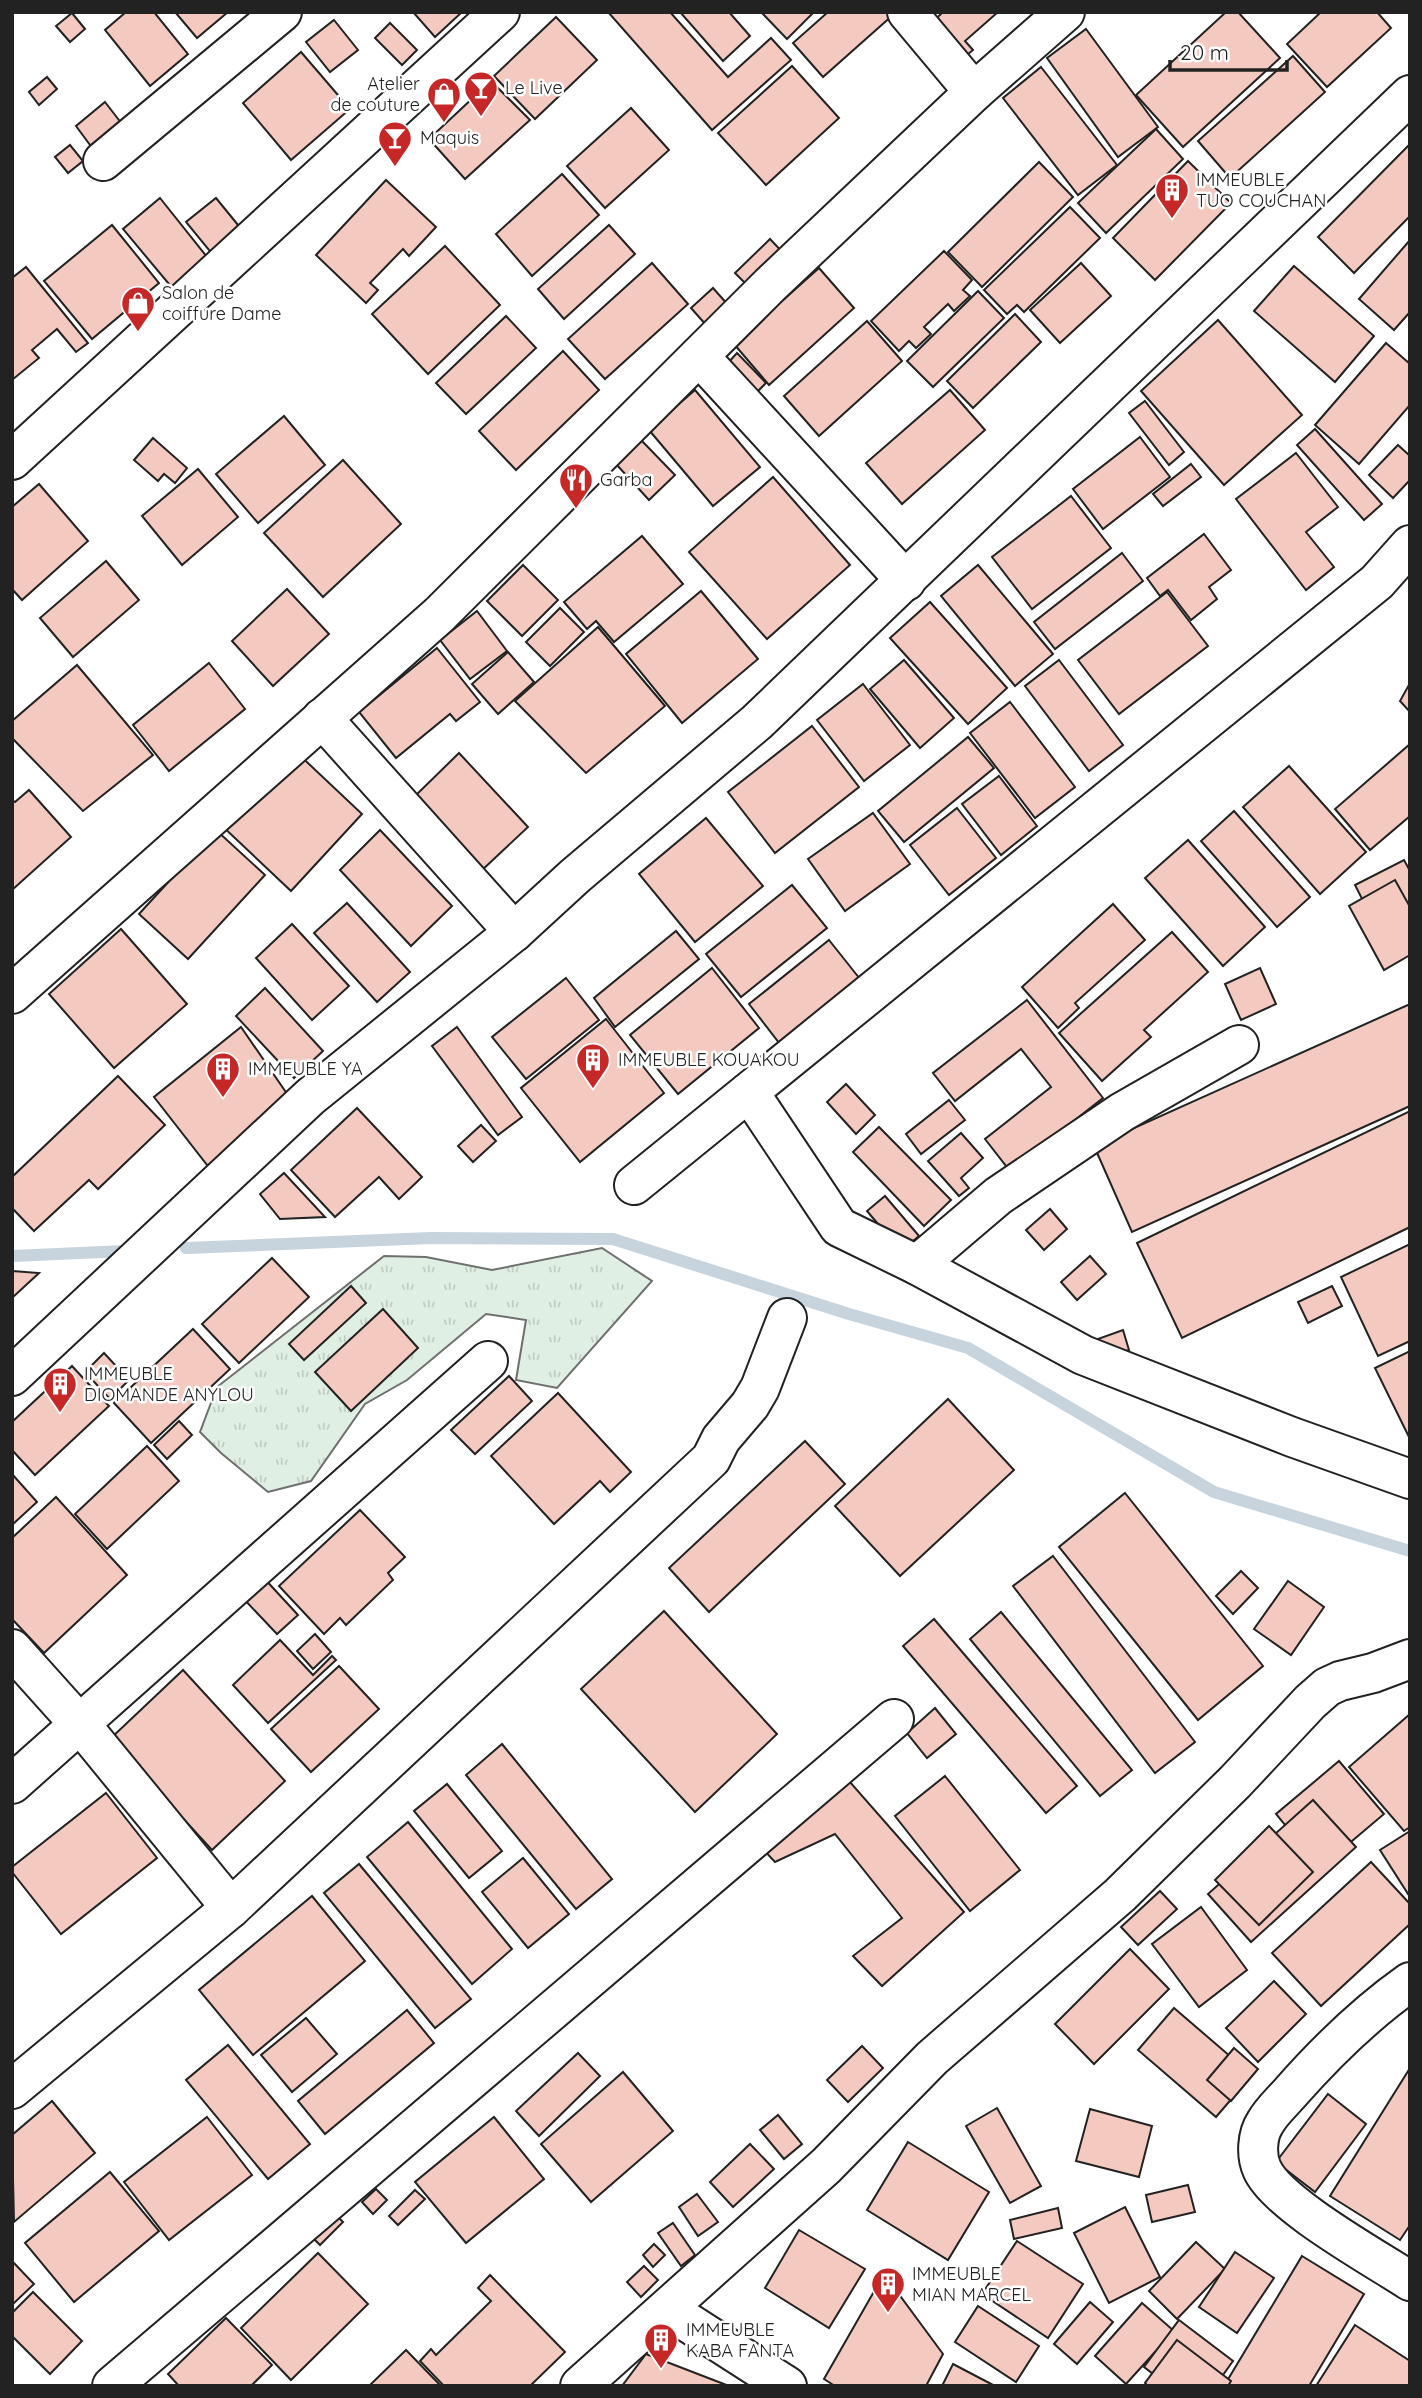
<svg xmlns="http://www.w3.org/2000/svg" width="1422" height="2398" font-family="Quicksand,sans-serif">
<defs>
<pattern id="grass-tufts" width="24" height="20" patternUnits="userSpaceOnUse" patternTransform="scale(1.75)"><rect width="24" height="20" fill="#e0efe3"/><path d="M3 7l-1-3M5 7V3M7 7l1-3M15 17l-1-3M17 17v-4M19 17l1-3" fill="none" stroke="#c0cdc2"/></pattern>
</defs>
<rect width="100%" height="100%" fill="#fff"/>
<path fill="url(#grass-tufts)" stroke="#6f6f6f" stroke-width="2" d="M602,1248l50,33 -95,107 -41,-8 10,-60 -40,-6 -79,66 -42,24 -54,77 -43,11 -47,-39 -21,-21 17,-45 167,-131 42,1 66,13z"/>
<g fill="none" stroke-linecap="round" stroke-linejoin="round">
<g stroke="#c7d3dd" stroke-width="12">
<path d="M186,1248l245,-10 182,1 236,75 119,34 246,144 196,59"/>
<path d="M12,1256l113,-5"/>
</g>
</g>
<g fill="#f3c9c0" stroke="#222" stroke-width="2">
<path d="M126,12h28l34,42 -38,32 -45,-56z"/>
<path d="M175,12h53l-31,26z"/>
<path d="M413,12h49l-27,25z"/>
<path d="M608,12h62l58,65 43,-39 20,22 -79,70z"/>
<path d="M680,12h49l21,24 -27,25z"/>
<path d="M761,12h53l-27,27z"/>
<path d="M828,12h65l1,2 -71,63 -30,-34z"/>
<path d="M943,12h55l-33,29 8,9 -17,14 -31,-35z"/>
<path d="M1226,12h12l42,46 -97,89 -47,-52z"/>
<path d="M1321,12h56l14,16 -64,59 -40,-43z"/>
<path d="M72,13l13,16 -15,13 -14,-16z"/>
<path d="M556,17l41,43 -62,59 -41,-43z"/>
<path d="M334,20l24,30 -28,22 -24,-30z"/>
<path d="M390,23l27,27 -15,15 -27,-27z"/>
<path d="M1086,29l72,98 -40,30 -71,-99z"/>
<path d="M301,52l49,57 -59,51 -48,-57z"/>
<path d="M1293,56l32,36 -95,86 -32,-37z"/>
<path d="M792,66l47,52 -73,67 -48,-52z"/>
<path d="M1041,67l76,98 -39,30 -75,-97z"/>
<path d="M47,77l10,12 -18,16 -10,-13z"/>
<path d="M491,81l39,39 -65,59 -36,-40z"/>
<path d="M105,102l17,22 -29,25 -17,-23z"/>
<path d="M631,108l38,42 -64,58 -38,-42z"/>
<path d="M1156,129l27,30 -77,74 -28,-30z"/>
<path d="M1410,144v72l-56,57 -36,-36z"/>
<path d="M70,145l13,16 -15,12 -13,-16z"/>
<path d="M1188,161l43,42 -76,77 -42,-42z"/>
<path d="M1039,162l34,35 -91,90 -34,-35z"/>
<path d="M562,174l37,41 -67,61 -36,-42z"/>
<path d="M386,180l50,47 -27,29 -6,-7 -33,34 8,7 -12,13 -50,-48z"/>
<path d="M160,198l55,69 -36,29 -56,-67z"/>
<path d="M216,198l31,38 -29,25 -32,-39z"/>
<path d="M1070,207l30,31 -76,74 -7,-7 -10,9 -23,-24z"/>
<path d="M112,225l47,58 -67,56 -48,-58z"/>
<path d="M609,225l26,29 -71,65 -26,-30z"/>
<path d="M770,239l17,18 -34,34 -18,-18z"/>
<path d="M1410,240v72l-16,18 -35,-31z"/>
<path d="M445,246l55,59 -72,69 -56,-60z"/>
<path d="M944,251l28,29 -9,10 7,6 -16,15 -6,-7 -24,23 7,7 -15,14 -7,-7 -10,10 -28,-30z"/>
<path d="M652,263l36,41 -83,75 -37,-40z"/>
<path d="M1081,263l30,33 -51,47 -30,-33z"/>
<path d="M1294,266l80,70 -39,46 -81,-71z"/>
<path d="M26,267l62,76 -12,9 -19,-23 -25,21 7,8 -27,22v-102z"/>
<path d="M819,268l35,40 -85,77 -35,-41z"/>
<path d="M713,288l16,18 -22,20 -16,-18z"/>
<path d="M978,291l26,27 -71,69 -26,-26z"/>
<path d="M1015,314l26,28 -68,66 -26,-27z"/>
<path d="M506,316l30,32 -70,66 -30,-31z"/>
<path d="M1218,320l84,95 -78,70 -83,-94z"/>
<path d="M867,321l35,40 -83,75 -35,-40z"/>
<path d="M1386,343l24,21v41l-51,59 -44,-39z"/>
<path d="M563,351l36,39 -83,80 -37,-39z"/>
<path d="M737,353l29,30 -11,11 -29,-29z"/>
<path d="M695,390l65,77 -47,39 -64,-76z"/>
<path d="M950,390l35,40 -83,74 -36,-41z"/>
<path d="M1145,401l39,51 -15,13 -40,-52z"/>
<path d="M284,416l41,49 -67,58 -42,-49z"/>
<path d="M1315,429l67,75 -18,16 -67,-75z"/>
<path d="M1140,437l30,40 -67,52 -30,-40z"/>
<path d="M153,438l34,30 -12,15 -11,-9 -6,7 -24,-21z"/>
<path d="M641,440l34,35 -26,25 -33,-36z"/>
<path d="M1398,445l12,11v24l-17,18 -24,-23z"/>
<path d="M1296,453l42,54 -32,25 28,35 -28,23 -70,-91z"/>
<path d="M343,460l58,64 -78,73 -59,-64z"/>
<path d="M1191,464l10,13 -38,29 -10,-12z"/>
<path d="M198,469l40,48 -56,48 -40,-49z"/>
<path d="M773,477l77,88 -83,74 -78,-87z"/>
<path d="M39,484l49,57 -66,59 -10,-11v-82z"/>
<path d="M1071,496l40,52 -79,61 -40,-52z"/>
<path d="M1204,534l27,36 -22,17 8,12 -26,21 -23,-30 -8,6 -13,-18z"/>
<path d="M642,536l41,48 -69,58 -18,-21 -9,8 -23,-27z"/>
<path d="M1122,553l21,28 -88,68 -21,-27z"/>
<path d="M106,561l33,39 -66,57 -33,-39z"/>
<path d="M523,565l35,35 -36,36 -35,-35z"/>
<path d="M978,565l75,89 -38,32 -74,-90z"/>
<path d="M287,589l42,45 -56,52 -41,-45z"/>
<path d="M701,591l57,68 -76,64 -56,-69z"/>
<path d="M1167,592l41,54 -89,68 -41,-54z"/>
<path d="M930,602l77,86 -39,36 -78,-86z"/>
<path d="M560,608l24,24 -34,34 -24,-24z"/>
<path d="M477,611l30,40 -37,28 -30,-39z"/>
<path d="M598,627l67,79 -79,67 -71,-72z"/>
<path d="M437,648l43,54 -24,19 -6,-7 -54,44 -37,-46z"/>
<path d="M508,652l26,30 -36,32 -26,-30z"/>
<path d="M904,660l50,58 -34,30 -50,-59z"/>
<path d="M1059,660l64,85 -34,26 -64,-85z"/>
<path d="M209,663l36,46 -76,62 -36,-46z"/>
<path d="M77,665l76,90 -70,56 -71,-73v-17z"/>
<path d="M1410,683v29l-10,-11z"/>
<path d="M863,684l47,61 -46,36 -47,-61z"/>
<path d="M1010,702l65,85 -40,31 -65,-85z"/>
<path d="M812,726l47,61 -84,66 -47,-61z"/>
<path d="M968,737l26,31 -90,74 -26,-31z"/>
<path d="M1410,744v72l-40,34 -35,-41z"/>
<path d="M292,748l70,66 -71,77 -71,-67z"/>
<path d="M459,753l69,74 -48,45 -68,-73z"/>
<path d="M1289,766l77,86 -46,42 -77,-87z"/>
<path d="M999,776l38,50 -36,29 -39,-51z"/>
<path d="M29,790l42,47 -59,53v-90l3,2z"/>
<path d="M957,808l39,50 -47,37 -39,-50z"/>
<path d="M1234,811l76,86 -33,30 -76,-86z"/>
<path d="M873,813l37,51 -65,47 -37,-52z"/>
<path d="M706,818l57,68 -68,56 -56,-68z"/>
<path d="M216,830l49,45 -77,84 -49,-45z"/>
<path d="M380,830l72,76 -41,40 -71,-76z"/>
<path d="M1188,840l77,87 -42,39 -78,-88z"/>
<path d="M1404,860l6,11v73l-20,10 -35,-69z"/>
<path d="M1395,880l15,27v48l-26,15 -35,-64z"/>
<path d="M792,885l35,43 -86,69 -35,-43z"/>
<path d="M347,903l63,69 -33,30 -63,-69z"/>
<path d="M1113,904l32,36 -70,63 4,5 -21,20 -36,-41z"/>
<path d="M292,924l57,62 -37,34 -56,-62z"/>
<path d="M121,929l66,75 -73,64 -65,-74z"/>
<path d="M676,931l23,28 -84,68 -21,-29z"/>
<path d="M1172,932l36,40 -64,58 7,7 -49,44 -43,-48z"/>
<path d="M829,940l31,39 -80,65 -31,-40z"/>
<path d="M712,968l47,60 -81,66 -48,-59z"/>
<path d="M1260,968l16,36 -35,16 -16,-36z"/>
<path d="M566,978l33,42 -73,59 -34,-42z"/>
<path d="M265,988l58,63 -29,27 -58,-62z"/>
<path d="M1027,1000l76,98 -93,73 -25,-32 66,-52 -30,-38 -66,52 -22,-28z"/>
<path d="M1410,1004v102l-278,126 -38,-86z"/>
<path d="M606,1019l58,74 -84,69 -59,-74z"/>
<path d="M241,1027l51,74 -81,69 -57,-73z"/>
<path d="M457,1027l65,90 -24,18 -66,-89z"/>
<path d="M118,1076l47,49 -67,64 -9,-9 -55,51 -22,-23v-31z"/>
<path d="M846,1084l29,31 -19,19 -29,-32z"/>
<path d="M949,1100l16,20 -44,34 -15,-20z"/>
<path d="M357,1108l65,69 -23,22 -20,-22 -44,40 -44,-47z"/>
<path d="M1410,1111v116l-228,111 -45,-95z"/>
<path d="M481,1125l15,16 -23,21 -15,-16z"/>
<path d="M879,1127l72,73 -27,26 -71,-74z"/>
<path d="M961,1133l22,25 -22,20 8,10 -10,8 -31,-35z"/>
<path d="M284,1173l41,44 -45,2 -20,-25z"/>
<path d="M885,1196l34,40 -18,15 -34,-40z"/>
<path d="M1050,1209l17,20 -23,21 -18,-20z"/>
<path d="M1410,1244v97l-32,15 -37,-79z"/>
<path d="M1090,1256l16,18 -29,26 -16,-18z"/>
<path d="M272,1258l37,39 -70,66 -37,-39z"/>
<path d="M12,1271l27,2 -27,25z"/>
<path d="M351,1286l15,17 -62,57 -15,-16z"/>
<path d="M1332,1286l10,20 -34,17 -10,-21z"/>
<path d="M383,1309l35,39 -67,63 -36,-39z"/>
<path d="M193,1329l37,40 -79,74 -37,-40z"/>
<path d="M1123,1330l6,20 -27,8 -7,-18z"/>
<path d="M1410,1351v88l-35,-71z"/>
<path d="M104,1353l25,27 -19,19 -25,-27z"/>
<path d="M72,1366l37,40 -74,69 -23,-25v-28z"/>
<path d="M509,1376l23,25 -57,53 -24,-24z"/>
<path d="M558,1393l73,79 -21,20 -10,-11 -46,43 -63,-68z"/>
<path d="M948,1399l66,71 -114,106 -65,-70z"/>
<path d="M179,1421l13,14 -25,24 -13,-14z"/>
<path d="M805,1441l40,43 -136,128 -40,-44z"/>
<path d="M147,1446l32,35 -72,68 -32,-35z"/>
<path d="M12,1474l25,28 -25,23z"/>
<path d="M1125,1493l138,173 -65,54 -139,-173z"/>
<path d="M56,1497l71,78 -83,78 -32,-34v-81z"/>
<path d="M360,1510l45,47 -17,16 5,7 -47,45 -6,-7 -16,16 -45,-48z"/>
<path d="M1053,1556l142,186 -40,31 -142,-187z"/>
<path d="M1241,1571l17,17 -25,26 -17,-18z"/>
<path d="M262,1576l36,39 -21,19 -37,-39z"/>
<path d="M1288,1581l36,26 -33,48 -37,-26z"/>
<path d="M664,1611l113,123 -82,78 -114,-123z"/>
<path d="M1001,1612l131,158 -32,26 -130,-157z"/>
<path d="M934,1619l143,167 -31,27 -143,-167z"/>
<path d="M315,1634l16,18 -18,17 -16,-18z"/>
<path d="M280,1640l33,35 19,-19 4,4 -68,63 -35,-38z"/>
<path d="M339,1666l40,43 -68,63 -40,-43z"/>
<path d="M183,1670l102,111 -73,69 -102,-111z"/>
<path d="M935,1708l21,26 -29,24 -20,-25z"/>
<path d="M1410,1714v113l-6,4 -55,-64z"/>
<path d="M502,1744l110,135 -36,30 -110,-134z"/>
<path d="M828,1757l136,155 -82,74 -29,-30 49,-38 -67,-84 -60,28 -29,-31z"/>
<path d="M1339,1761l45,53 -64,54 -44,-54z"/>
<path d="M945,1776l75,94 -50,41 -75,-95z"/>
<path d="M447,1784l55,67 -33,27 -55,-67z"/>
<path d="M106,1793l51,65 -96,76 -49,-62v-5z"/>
<path d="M1313,1800l43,47 -105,95 -43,-48z"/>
<path d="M408,1822l104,127 -40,35 -105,-127z"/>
<path d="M1269,1826l44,46 -54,53 -44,-45z"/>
<path d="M1410,1831v66l-30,-47z"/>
<path d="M523,1858l46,56 -41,34 -46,-56z"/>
<path d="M1371,1862l39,42v20l-89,82 -49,-53z"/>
<path d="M359,1864l112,135 -36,29 -111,-135z"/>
<path d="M1160,1891l17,18 -39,36 -17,-18z"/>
<path d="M312,1896l53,65 -112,94 -54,-65z"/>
<path d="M1201,1907l46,63 -48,37 -47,-63z"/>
<path d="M1130,1949l39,40 -75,75 -39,-40z"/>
<path d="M1274,1981l32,33 -48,48 -32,-34z"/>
<path d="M1174,2008l78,67 -36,42 -78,-67z"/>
<path d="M407,2010l27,33 -109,91 -27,-33z"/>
<path d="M306,2018l31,36 -45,38 -31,-37z"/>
<path d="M228,2045l82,99 -42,35 -82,-99z"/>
<path d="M862,2046l21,22 -35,34 -21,-22z"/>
<path d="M1234,2048l24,21 -27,32 -24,-21z"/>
<path d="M578,2053l22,23 -61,60 -23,-25z"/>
<path d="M1410,2068v157l-10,15 -70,-44z"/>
<path d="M623,2072l50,59 -82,71 -50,-58z"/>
<path d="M1328,2094l38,30 -51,68 -39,-30z"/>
<path d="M52,2101l43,52 -81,69 -2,-87z"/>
<path d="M997,2108l44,78 -31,17 -44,-77z"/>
<path d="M1090,2109l62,17 -13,51 -63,-16z"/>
<path d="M778,2115l24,29 -18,15 -24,-29z"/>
<path d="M207,2117l45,58 -83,65 -45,-58z"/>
<path d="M494,2117l50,62 -78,64 -51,-61z"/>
<path d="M908,2142l81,50 -41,68 -81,-50z"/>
<path d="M750,2144l24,25 -41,38 -23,-25z"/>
<path d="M110,2172l49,59 -85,71 -49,-59z"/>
<path d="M1188,2185l7,27 -43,10 -6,-27z"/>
<path d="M376,2189l11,11 -14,14 -11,-12z"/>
<path d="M415,2190l10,9 -27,26 -9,-9z"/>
<path d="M697,2194l21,28 -20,14 -19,-29z"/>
<path d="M1125,2207l35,70 -51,26 -35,-70z"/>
<path d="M1058,2208l4,20 -48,11 -4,-19z"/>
<path d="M331,2210l12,12 -23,23 -12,-12z"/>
<path d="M673,2223l22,32 -14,11 -23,-33z"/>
<path d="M799,2230l66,39 -36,59 -64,-40z"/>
<path d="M1017,2241l66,43 -35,54 -66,-44z"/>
<path d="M1196,2242l29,27 -48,50 -28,-28z"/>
<path d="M654,2244l11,11 -12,12 -10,-12z"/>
<path d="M1235,2252l39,26 -37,55 -38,-26z"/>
<path d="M318,2253l50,51 -77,76 -50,-52z"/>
<path d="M1302,2256l62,38 -55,92h-85z"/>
<path d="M12,2261l22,23 -22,21z"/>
<path d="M644,2266l14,14 -17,17 -14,-15z"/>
<path d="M884,2274l59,80 -17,32h-91l-11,-7z"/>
<path d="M490,2275l75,77 -35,34h-86l-24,-25 11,-12 5,6 55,-54 -13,-13z"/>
<path d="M33,2292l49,49 -32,33 -38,-38v-23z"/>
<path d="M1090,2302l23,20 -36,42 -23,-20z"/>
<path d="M1142,2303l32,28 -48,53 -31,-28z"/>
<path d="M978,2306l61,40 -23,36 -61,-40z"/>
<path d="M226,2318l46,47 -21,21h-72l-11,-12z"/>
<path d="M1179,2320l54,41 -18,25h-46l-25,-19z"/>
<path d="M1355,2325l55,36v25h-94z"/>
<path d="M1177,2340l54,41 -3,5h-80l-3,-3z"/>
<path d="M406,2350l35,36h-72z"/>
<path d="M646,2354l83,32h-107z"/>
<path d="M953,2364l42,22h-53z"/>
</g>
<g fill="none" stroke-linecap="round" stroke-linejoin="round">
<g stroke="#222" stroke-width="42">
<g id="minor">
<path d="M907,12l67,80"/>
<path d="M103,161l179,-149"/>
<path d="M699,356l207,225"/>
<path d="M12,460l488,-448"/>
<path d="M322,718l192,214"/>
<path d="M12,994l427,-379 331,-330 204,-193 91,-80"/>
<path d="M749,1092l90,135 78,38 166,90 209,82 118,42"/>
<path d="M634,1185l743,-603 33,-37"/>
<path d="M917,1265l81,-69 124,-84 117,-67"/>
<path d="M12,1376l298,-279 204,-165 61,-56 182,-154 653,-627"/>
<path d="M12,1649l79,88 140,171"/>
<path d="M12,1784l476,-423"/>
<path d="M1410,1982c-44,31 -85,71 -121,112 -8,9 -18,18 -24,29 -8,12 -9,33 -3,46 15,35 113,89 148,112"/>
<path d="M12,2089l219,-181 480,-449 10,-20 29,-34 10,-17 27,-70"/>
<path d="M667,2309l120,77"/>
<path d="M112,2386l782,-667"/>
<path d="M580,2386l246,-220 106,-108 188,-163 115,-113 75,-80 17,-15 13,-6 33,-8 37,-14"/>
</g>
</g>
<use href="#minor" stroke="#fff" stroke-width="38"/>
</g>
<defs>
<g id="bar-pin" transform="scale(1.75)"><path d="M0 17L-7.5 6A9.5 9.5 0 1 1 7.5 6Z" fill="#c62828" stroke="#fff"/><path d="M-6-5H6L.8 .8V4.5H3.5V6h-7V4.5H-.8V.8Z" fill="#fff"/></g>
<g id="shop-pin" transform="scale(1.75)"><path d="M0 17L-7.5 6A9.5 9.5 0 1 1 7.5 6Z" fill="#c62828" stroke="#fff"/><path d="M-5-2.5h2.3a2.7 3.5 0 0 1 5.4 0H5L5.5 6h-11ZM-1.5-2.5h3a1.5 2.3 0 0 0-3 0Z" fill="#fff"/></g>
<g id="building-pin" transform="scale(1.75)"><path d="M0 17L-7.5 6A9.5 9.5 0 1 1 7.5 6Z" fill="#c62828" stroke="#fff"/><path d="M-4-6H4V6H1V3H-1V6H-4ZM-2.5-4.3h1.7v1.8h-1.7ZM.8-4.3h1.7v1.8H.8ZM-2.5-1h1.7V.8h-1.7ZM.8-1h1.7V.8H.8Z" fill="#fff"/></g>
<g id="restaurant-pin" transform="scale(1.75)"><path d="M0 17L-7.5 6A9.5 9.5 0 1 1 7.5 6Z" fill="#c62828" stroke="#fff"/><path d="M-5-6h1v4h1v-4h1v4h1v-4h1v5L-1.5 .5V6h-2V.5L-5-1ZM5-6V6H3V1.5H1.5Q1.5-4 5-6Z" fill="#fff"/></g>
</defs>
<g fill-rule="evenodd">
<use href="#bar-pin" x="481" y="88"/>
<use href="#shop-pin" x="444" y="94"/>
<use href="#bar-pin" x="395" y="138"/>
<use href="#building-pin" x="1172" y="190"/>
<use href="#shop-pin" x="138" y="303"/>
<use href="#restaurant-pin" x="576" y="480"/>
<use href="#building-pin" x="593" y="1060"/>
<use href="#building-pin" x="223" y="1069"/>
<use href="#building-pin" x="60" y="1384"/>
<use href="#building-pin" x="888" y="2284"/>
<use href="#building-pin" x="661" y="2340"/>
</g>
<g text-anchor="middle" stroke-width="5" stroke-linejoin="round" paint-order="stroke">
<g font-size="18" fill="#222" stroke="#fff" text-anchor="start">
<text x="420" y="90" text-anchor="end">Atelier<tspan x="420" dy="21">de couture</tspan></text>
<text x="505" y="94">Le Live</text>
<text x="420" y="144">Maquis</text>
<text x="1196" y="186">IMMEUBLE<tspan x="1196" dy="21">TUO COUCHAN</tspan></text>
<text x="162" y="299">Salon de<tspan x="162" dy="21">coiffure Dame</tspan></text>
<text x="600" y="486">Garba</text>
<text x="618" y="1066">IMMEUBLE KOUAKOU</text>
<text x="248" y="1075">IMMEUBLE YA</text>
<text x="84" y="1380">IMMEUBLE<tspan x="84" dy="21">DIOMANDE ANYLOU</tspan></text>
<text x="912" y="2280">IMMEUBLE<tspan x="912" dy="21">MIAN MARCEL</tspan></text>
<text x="686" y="2336">IMMEUBLE<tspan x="686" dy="21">KABA FANTA</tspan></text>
</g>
</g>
<rect width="1422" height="2398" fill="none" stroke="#222222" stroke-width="28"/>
<path d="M1170 60v10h117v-10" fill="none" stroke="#222222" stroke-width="3.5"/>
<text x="1180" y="60" font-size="21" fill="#222222" stroke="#ffffff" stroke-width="5" paint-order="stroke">20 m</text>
</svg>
